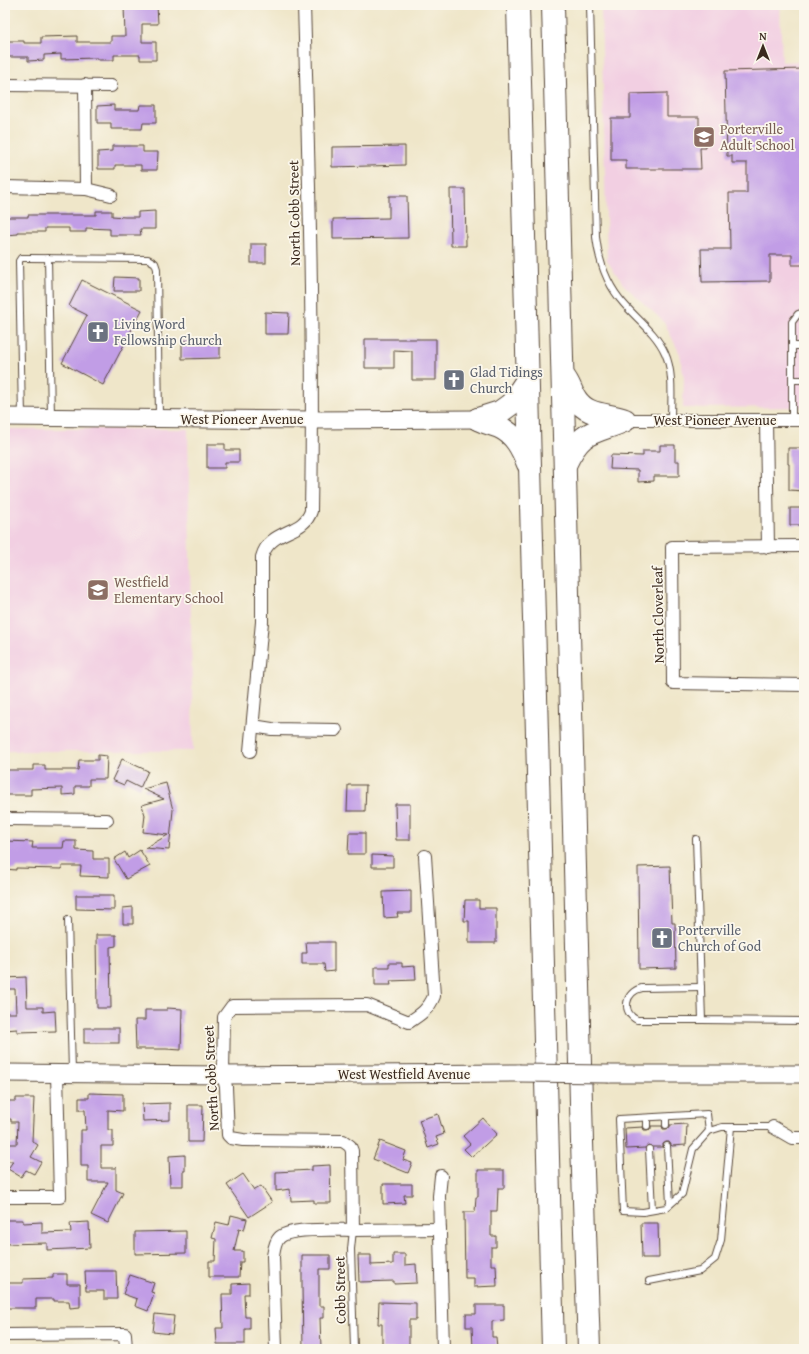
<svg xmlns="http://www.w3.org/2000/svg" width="809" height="1354" font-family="'Gentium Book Plus',serif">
<rect width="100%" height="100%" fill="#fbf7ec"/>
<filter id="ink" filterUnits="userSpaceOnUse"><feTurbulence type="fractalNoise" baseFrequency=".025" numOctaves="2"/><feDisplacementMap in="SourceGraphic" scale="8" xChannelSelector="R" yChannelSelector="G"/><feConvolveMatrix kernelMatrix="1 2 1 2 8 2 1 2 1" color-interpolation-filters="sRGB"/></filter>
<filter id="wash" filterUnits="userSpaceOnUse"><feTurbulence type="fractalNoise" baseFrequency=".012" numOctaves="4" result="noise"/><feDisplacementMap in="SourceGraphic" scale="16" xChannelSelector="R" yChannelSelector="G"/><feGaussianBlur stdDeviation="0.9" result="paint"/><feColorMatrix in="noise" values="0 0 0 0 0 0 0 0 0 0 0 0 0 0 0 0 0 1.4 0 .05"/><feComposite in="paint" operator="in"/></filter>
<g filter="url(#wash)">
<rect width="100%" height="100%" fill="#efe6c9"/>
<g fill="#f2cfe2">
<path d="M601,5h179l2,57 22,-1v346l-121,1 1,-29 -4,-25 -16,-32 -39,-36 -18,-25z"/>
<path d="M5,429h183l5,322h-188z"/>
</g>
<g id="blocks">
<g fill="#c19de6">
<path d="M124,5h33l1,19h-16v18h14v18h-16v-5h-26v5h-16l-1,-2 -36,1v-5l-17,1v5l-16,1v-4h-23v-16h19v2h17v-6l36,-1v6h34v-6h14z"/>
<path d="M804,69v196h-12v-10h-22v26l-68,1 -1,-33h29l-1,-56h18v-30h-15v-7h-5l-2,-85z"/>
<path d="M667,93v24h32v19h7v12h-6l1,21h-75v-9h-15v-42h19v-24z"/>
<path d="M114,105v5h25l1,-5h16v18h-13l-1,6h-31v-6h-14v-17z"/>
<path d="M112,146h31v6h15l-1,18h-16v-5h-26v4h-17v-17l14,-1z"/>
<path d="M405,146v19l-73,2v-20z"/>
<path d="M450,189h15l1,57h-15z"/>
<path d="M389,196h18l1,42 -75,1v-20l56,-1z"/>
<path d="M96,211h16v5l13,1h13v-5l17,-1v18h-15l1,6h-31v-6l-24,-1v4h-17v-4h-24v4h-27v2l-13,1v-18h23v-2h68z"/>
<rect x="251" y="244" width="15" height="19"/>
<path d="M115,277l24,1v13h-25z"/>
<path d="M82,280l60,30 -39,75 -41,-22 25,-48 -18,-9z"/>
<path d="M265,312l24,1 -1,21h-23z"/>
<path d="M365,339h71v41h-24v-29l-18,-1v18h-29z"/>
<path d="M220,340v18l-38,1v-18z"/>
<path d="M207,444h18v6h14v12h-14v6h-18z"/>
<path d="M660,445h15v16h4v15h-25v5l-16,1v-12l-28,-1 1,-14 32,1v-5h17z"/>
<path d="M788,448h16v43l-15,-1v-26h-1z"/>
<rect x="790" y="508" width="14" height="17"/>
<path d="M98,755l9,1 -1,23h-17v7h-14v8l-13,1v-7l-31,1v6h-26v-25h28v-5h12v5h33l1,-10h19z"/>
<path d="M122,759l26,12 -8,17 -14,-7 -2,4 -12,-5z"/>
<path d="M166,783l7,27 -4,40 -24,-2 23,-13 -25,-3 2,-17 -3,-10 22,-6 -21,-10z"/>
<path d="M348,785h18l-1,26h-18z"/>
<path d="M395,804h15v36h-14z"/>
<path d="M349,833h16v21h-17z"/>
<path d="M5,841l28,1 -1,6h31l1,-7h12v9l17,1v8h16v18l-29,-1 1,-10h-19v3l-46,-1v2l-11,-1z"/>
<path d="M140,850l10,16 -24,13 -12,-20 11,-7 3,6z"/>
<path d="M372,855l21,1v11h-21z"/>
<path d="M670,866l2,57h3l1,45 -37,1 -1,-102z"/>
<path d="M411,891v22h-14l1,4 -14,1 -1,-26z"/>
<path d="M76,895h38v15l-38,-1z"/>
<path d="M465,900h14v8h17v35h-27v-22h-5z"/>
<path d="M133,907v17h-10v-16z"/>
<path d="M96,935h20v11l-6,1 1,61h-14z"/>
<path d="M306,942h28v29l-9,1 -1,-8h-22v-11h5z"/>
<path d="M389,963h13v4l13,-1 1,14 -26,1 1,4h-16v-18h14z"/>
<path d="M26,977l1,30h16v5l12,-1 1,20 -39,1v-3l-12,1v-17h11l-1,-24h-10v-11z"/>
<path d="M167,1008l15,1 -1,41 -15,-1h-30l-1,-29h10v-10h22z"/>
<rect x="84" y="1028" width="35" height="15"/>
<path d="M89,1093l34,1v17l-15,-1v20h5v16h-12v22h14l1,-2v24l7,3 -15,30 -17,-8 17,-33h-20v-16h-7v-36h5l-1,-20h-6v-12h10z"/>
<path d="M16,1098h18l-2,43 6,4 -7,12 10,5 -7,12 -8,-4 -5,7 -13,-8 5,-8h-8v-17h12l1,-22h-7v-3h-6v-18h11z"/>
<path d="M170,1103v17l-27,1 -1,-17z"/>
<path d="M188,1105h15l-1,37h-14z"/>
<path d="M438,1114l6,20 -8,3 3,7 -11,4 -9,-28z"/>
<path d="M483,1118l14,16 -25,23 -8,-8 6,-5 -7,-8z"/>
<path d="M687,1124l-1,21 -14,1 -3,-4h-3l-3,2v3h-10l-5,-2 -3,3 -19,1 -1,-21 18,-1 1,3h3l4,-1v-3h11l1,3h3l4,-1v-3z"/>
<path d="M380,1141l26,10 -3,9 9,3 -4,10 -35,-14z"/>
<path d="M185,1155v16h-2v15h-13l-1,-30z"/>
<path d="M330,1165l1,38h-17v-3l-23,1 -1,-12 -14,2v-19l36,-2v-4z"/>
<path d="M478,1170h26v18h-6l-1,23h-6v25h5v11h-5v18h5l1,21 -23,1v-9h-9l-1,-66h11l1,-15h2z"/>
<path d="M243,1174l11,16 7,-4 11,16 -23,15 -22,-32z"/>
<path d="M383,1184h29v11h-8l1,8 -22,1z"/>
<path d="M231,1215l16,4 -3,11 -5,-1 -5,22h9v11h-3l-1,15h-30v-16h6l1,-22 -4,-1 4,-16 13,3z"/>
<path d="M5,1220h18v3l19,-1v11l29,-1 -1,-9 19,-1 1,26 -43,2v-7l-42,1z"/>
<path d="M641,1223h17l1,35h-17z"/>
<path d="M186,1231v22l-51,1v-22z"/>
<path d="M393,1254h12v11l11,-1 1,19 -23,1v-3l-35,1 -1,-27h13v10l22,-1z"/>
<path d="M302,1255h28v14h-11v37h5v12h-4l1,31h-18l-1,-63z"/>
<path d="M85,1271h31l1,28h-13v-8h-18z"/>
<path d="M53,1274h14v10h13v23l-10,1 -1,-7h-15v-2h-18v9h-31v-25h18v-4l30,-1z"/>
<path d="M130,1275l24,8 -3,9 3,1 -6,18 -13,-5 2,-7 -14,-5z"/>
<path d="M249,1283v11h-5l1,23h5v12h-5v15h-28l-1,-16h7l-1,-34h10v-10z"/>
<path d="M379,1302l37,1v17h-7v29h-27v-25h-4z"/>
<path d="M476,1305h28v15l-12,1v16h4l1,12h-24l-1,-22h-6v-13h10z"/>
<path d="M155,1314l19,2 -2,18 -19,-2z"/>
</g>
</g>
</g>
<g filter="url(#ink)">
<use href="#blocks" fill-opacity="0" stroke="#564638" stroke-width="1"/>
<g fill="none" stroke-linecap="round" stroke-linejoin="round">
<g stroke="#564638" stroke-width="8">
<g id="lane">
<path d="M590,5l6,232c3,26 11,48 28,67 14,16 32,29 41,49 9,20 6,46 6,67"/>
<path d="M48,258l3,158"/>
<path d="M792,346h12"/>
<path d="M792,380h12"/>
<path d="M22,417l-3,-156 2,-3h8l119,1 7,4 2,6 2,148"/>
<path d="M792,420v-98l6,-8 6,-2"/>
<path d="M696,839l6,181 102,1"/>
<path d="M68,920l4,152"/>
<path d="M701,987l-59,1c-17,4 -21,24 -5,32h65"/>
<path d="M666,1117v8"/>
<path d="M647,1118v8"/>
<path d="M709,1131l-2,-17 -88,5 4,92 20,1 23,-4 16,-14 11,-45 16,-18 13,-4h51"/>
<path d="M667,1146l3,58"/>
<path d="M649,1149l3,61"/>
<path d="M353,1230l-2,19 3,100"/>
<path d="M649,1281l51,-10 15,-12 6,-19 10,-113"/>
</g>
</g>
<g stroke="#564638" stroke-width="14">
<g id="street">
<path d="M5,85l106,1"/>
<path d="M85,85l1,104"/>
<path d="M5,187l81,2 25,6"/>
<path d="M625,420h179"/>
<path d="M766,420l2,127"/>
<path d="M804,546l-132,1 1,136 131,2"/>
<path d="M253,726l19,3 64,1"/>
<path d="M250,751l12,-129v-65c8,-29 41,-21 49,-46 3,-169 -2,-338 -7,-506"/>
<path d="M5,819l102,1"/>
<path d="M773,1127l19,11h12"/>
<path d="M441,1176l-2,20 4,153"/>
<path d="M5,1197h55l-3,-124"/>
<path d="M353,1230l87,-1"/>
<path d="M5,1335l120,-1 1,15"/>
<path d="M276,1349l-3,-93c1,-6 2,-14 6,-18 9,-11 59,-8 74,-8l-1,-79 -2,-5 -7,-5 -100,-1 -12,-2 -3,-3 -2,-48 -3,-12 1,-58 8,-11 135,-1 42,17c11,-7 20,-13 25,-26l-9,-140"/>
</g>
</g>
<g stroke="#564638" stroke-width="19">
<g id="secondary">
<path d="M5,417l307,3 166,-1"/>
<path d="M5,1073l218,2 296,-2"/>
<path d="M609,1074h195"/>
</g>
</g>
<g stroke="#564638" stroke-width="24">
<g id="highway">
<path d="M518,5l35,1344"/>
<path d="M553,5l29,1137 7,207"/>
<path d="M564,377c6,7 7,15 12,22 12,18 32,14 49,21"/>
<path d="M478,419c7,4 14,5 21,8 16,7 23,22 29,37"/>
<path d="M478,419l22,-7 11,-8 16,-24"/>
<path d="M565,465c17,-36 27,-31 59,-44"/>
</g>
</g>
<use href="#lane" stroke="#fff" stroke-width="6"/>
<use href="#street" stroke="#fff" stroke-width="12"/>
<use href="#secondary" stroke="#fff" stroke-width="17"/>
<use href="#highway" stroke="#fff" stroke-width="22"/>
<g stroke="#564638" stroke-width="19" stroke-linecap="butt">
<path id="secondary-bridge" d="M519,1073l90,1"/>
</g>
<use href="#secondary-bridge" stroke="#fff" stroke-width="17"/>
</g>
</g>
<defs>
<g id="school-square" transform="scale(1.15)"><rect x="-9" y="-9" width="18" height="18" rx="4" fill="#8d6e63" stroke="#fbf7ec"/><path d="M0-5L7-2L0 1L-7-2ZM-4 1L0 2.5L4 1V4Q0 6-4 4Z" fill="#fff"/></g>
<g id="church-square" transform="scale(1.15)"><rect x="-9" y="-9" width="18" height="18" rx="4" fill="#6b7280" stroke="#fbf7ec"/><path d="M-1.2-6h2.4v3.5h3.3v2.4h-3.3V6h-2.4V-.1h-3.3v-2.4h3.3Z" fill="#fff"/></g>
</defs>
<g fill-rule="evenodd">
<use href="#school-square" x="704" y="137"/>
<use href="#church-square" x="98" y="332"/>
<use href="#church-square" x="454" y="380"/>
<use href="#school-square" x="98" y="590"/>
<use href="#church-square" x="662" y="938"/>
</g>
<g text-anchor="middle" stroke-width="3.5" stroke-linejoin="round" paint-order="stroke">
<g font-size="14" fill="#785e54" stroke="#fbf7ec" text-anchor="start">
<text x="720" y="134">Porterville<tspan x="720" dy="16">Adult School</tspan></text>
<text x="114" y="587">Westfield<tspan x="114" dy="16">Elementary School</tspan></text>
</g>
<g font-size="14" fill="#3b2a1e" stroke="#fbf7ec">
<text transform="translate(294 213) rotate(-91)" y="5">North Cobb Street</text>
<text x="242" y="424">West Pioneer Avenue</text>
<text x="715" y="425">West Pioneer Avenue</text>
<text transform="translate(658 615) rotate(-91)" y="5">North Cloverleaf</text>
<text x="404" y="1079">West Westfield Avenue</text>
<text transform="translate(211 1078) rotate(-93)" y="5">North Cobb Street</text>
<text transform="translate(340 1290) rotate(-91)" y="5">Cobb Street</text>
</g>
<g font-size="14" fill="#5b616d" stroke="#fbf7ec" text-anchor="start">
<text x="114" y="329">Living Word<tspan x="114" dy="16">Fellowship Church</tspan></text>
<text x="470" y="377">Glad Tidings<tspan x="470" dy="16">Church</tspan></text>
<text x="678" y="935">Porterville<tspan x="678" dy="16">Church of God</tspan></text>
</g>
</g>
<rect width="809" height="1354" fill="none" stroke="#fbf7ec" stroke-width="20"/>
<g transform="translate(763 46)" stroke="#fbf7ec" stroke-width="3" paint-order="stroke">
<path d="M0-3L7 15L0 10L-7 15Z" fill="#3b2a1e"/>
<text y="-6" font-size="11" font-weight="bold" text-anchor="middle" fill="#3b2a1e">N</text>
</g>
</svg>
